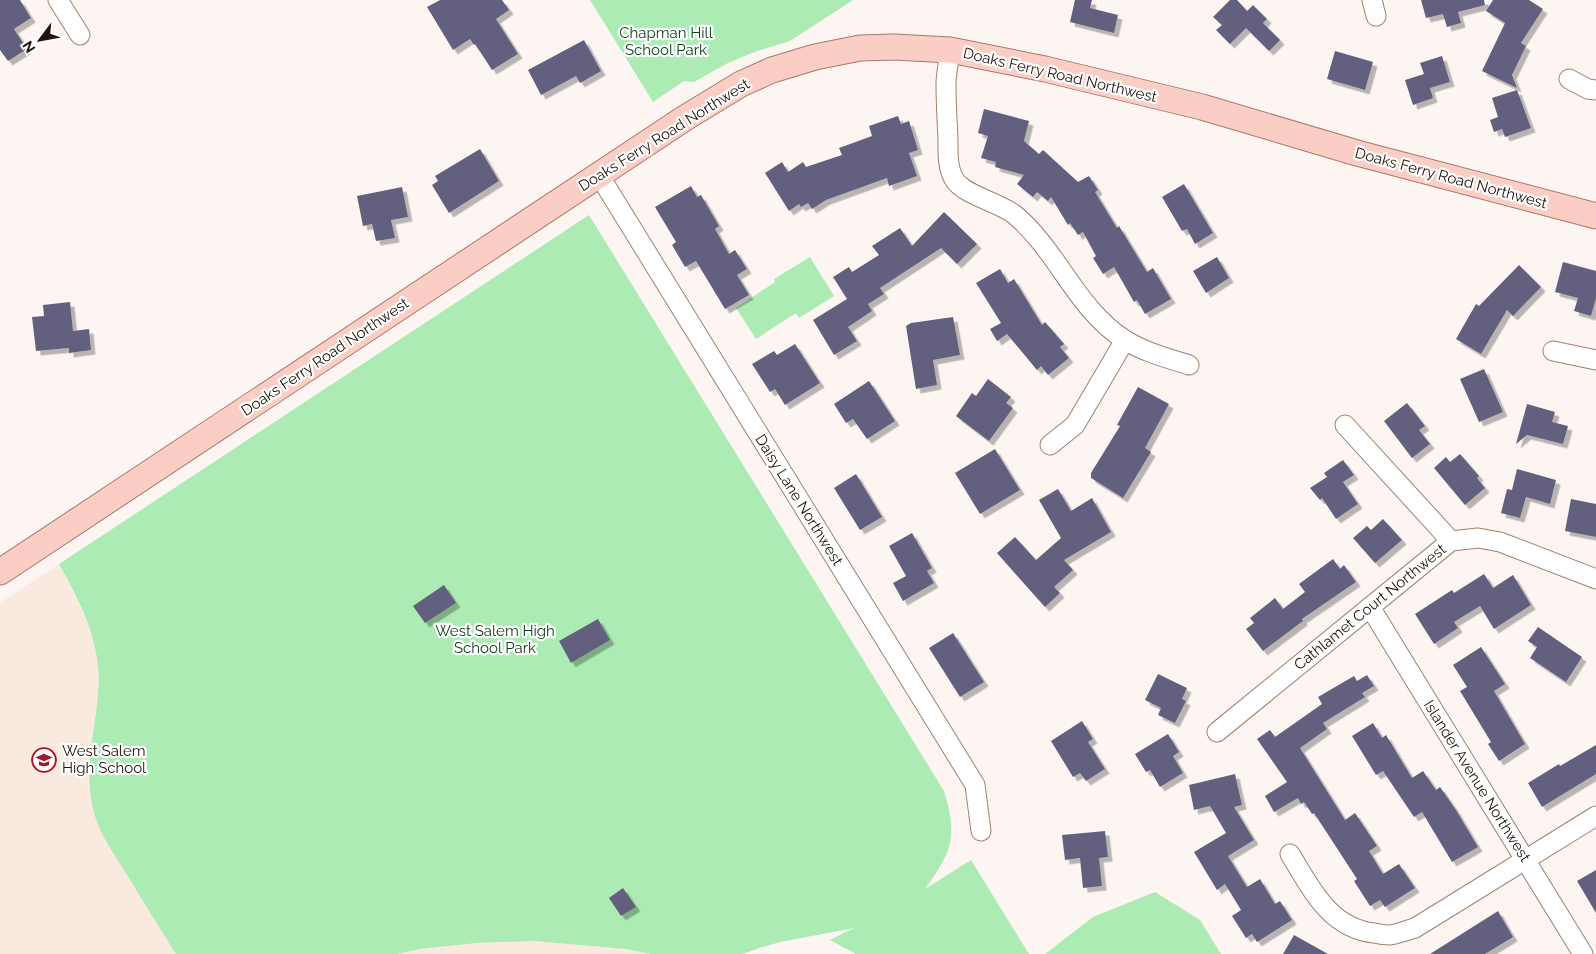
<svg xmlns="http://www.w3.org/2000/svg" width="1596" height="954" font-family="Raleway,sans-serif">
<defs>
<filter id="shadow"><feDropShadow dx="4.5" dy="4.5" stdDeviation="0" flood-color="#0004"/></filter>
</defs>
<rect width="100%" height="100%" fill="#fcf5f1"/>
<g fill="#fae9df">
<path d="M59,564l16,30 10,24 9,23 4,21 1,29 -9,59 -2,19 1,21 14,44 73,120h-176v-351z"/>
<path d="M533,941l93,8 24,5h-252l22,-5 57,-6z"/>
</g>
<g fill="#acecb4">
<path d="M590,0h263l-63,41 -33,10 -29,12 -34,19 -10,-1 -31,21z"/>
<path d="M589,215l355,576c14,46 8,60 -19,98l46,-29 58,94h-173l-26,-14 24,-12 -74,14 -21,6 -16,6h-93l-24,-5 -93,-8 -56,2 -57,6 -22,5h-222c-17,-27 -34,-54 -50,-81 -12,-19 -28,-41 -33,-64 -10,-43 2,-74 5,-116 5,-47 -17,-90 -39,-129z"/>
<path d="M810,257l24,39 -35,22 -3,-5 -40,26 -20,-31 39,-26 -1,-3z"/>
<path d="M1155,892l45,28 21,34h-176l48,-37z"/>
</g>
<g fill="#64617f" filter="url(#shadow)">
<path d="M0,0h20l11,18 -17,11 13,20 -19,12 -8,-11z"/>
<path d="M440,0h62l7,10 -13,9 22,35 -26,16 -17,-26 -1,1 -4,-6 -17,11 -26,-43z"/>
<path d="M1075,0h17l-2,8 28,7 -4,18 -44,-11z"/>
<path d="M1230,0h7l10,11 6,-6 14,14 -4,4 17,17 -11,11 -23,-23 -16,16 -14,-14 6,-5 -9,-8z"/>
<path d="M1421,0h63l1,5 -27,7 3,11 -14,4 -4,-13 -17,4z"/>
<path d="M1493,0h36l14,9 -22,34 5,3 -14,29 5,13 -35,-17 23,-48 -19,-12z"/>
<path d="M584,40l17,31 -21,12 -4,-7 -35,19 -13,-25z"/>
<path d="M1335,51l38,11 -8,28 -38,-11z"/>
<path d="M1442,56l8,26 -20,6 3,10 -20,7 -8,-25 19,-6 -4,-11z"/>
<path d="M1517,90l14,38 -26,9 -3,-8 -8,3 -4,-12 8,-3 -6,-19z"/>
<path d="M984,109l45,12 -5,20 15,13 4,-4 35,32 11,-6 9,14 -3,2 22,36 2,-2 28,46 6,-4 18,31 -26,15 -8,-14 -3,2 -20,-35 -11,7 -10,-16 3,-2 -13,-24 -5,3 -8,-12 -2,2 -17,-28 -3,4 -11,-9 -4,5 -16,-13 7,-9 -29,-8 1,-5 -15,-4 7,-22 -10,-3z"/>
<path d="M898,116l3,8 8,-3 9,29 -9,3 8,23 -28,10 -2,-8 -61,22 -14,9 -4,-6 -7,4 -2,-3 -10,7 -24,-38 17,-11 6,10 15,-10 3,5 36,-12 -3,-7 33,-12 -3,-10z"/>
<path d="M480,149l19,32 -50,32 -17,-28 6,-4 -3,-5z"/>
<path d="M1184,184l29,49 -18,11 -8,-15 -5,2 -20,-34z"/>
<path d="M691,186l6,11 4,-2 18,31 -4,3 14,25 6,-4 12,19 -10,6 12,20 -24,14 -29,-48 -11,6 -13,-22 4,-3 -21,-35z"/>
<path d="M402,187l6,30 -17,3 4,18 -19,3 -4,-17 -9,2 -6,-30z"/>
<path d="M944,212l33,32 -20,20 -16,-16 -61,40 4,6 -16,10 4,7 -24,16 9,14 -23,14 -21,-35 34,-21 -14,-22 16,-10 3,5 27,-17 -7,-9 28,-18 12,18z"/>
<path d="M1217,257l12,21 -23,15 -13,-22z"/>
<path d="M1563,262l33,9v27l-5,18 -17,-5 4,-13 -23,-6z"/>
<path d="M1519,265l22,22 -28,29 -6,-6 -26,44 -25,-15 20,-35 3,2z"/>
<path d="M1000,269l8,14 6,-4 28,46 3,-3 19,22 -4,3 9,11 -21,17 -7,-9 -4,4 -30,-36 -10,7 -7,-12 11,-6 -25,-40z"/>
<path d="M70,302l3,29 16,-2 2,21 -22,3v-5l-33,3 -4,-34 12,-1 -1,-11z"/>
<path d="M953,317l7,38 -27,5 4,25 -21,4 -10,-63 5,-3z"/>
<path d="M795,344l25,39 -35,22 -10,-16 -5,3 -18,-28 22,-13 3,4z"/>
<path d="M1484,369l19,43 -24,10 -19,-43z"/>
<path d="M988,379l23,18 -5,6 7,5 -24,33 -33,-25 16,-23 4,3z"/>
<path d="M869,381l26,40 -28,18 -14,-20 -7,4 -12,-19z"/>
<path d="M1138,387l31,17 -24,44 6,4 -28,46 -32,-20v-5l29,-47 -3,-1z"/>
<path d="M1407,403l18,23 -6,4 11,14 -18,14 -28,-37z"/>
<path d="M1527,404l28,8 -3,10 16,4 -5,18 -36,-9 -11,9z"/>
<path d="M995,449l25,41 -40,24 -25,-41z"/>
<path d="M1460,454l19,22 -2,2 8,10 -20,17 -31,-37 12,-11 4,5z"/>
<path d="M1343,460l11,15 -11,7 15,22 -22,15 -14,-21 -2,2 -10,-12 17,-11 -3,-4z"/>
<path d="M1517,469l39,11 -6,24 -24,-7 -6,21 -19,-5 6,-24 5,1z"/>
<path d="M856,474l26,43 -22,13 -26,-42z"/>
<path d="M1058,489l13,22 21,-13 19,34 -47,28 9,10 -19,17 6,6 -15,14 -48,-54 18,-16 21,23 25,-22 -22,-38z"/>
<path d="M1571,499l25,5v33l-31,-6z"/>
<path d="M1383,519l19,21 -27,23 -22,-25 14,-12 4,4z"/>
<path d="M912,533l20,35 -5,3 7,12 -31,18 -10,-18 13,-7 -17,-30z"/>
<path d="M1333,559l7,10 4,-4 12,17 -54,37 1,2 -40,30 -17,-22 8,-6 -4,-5 25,-20 8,11 22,-17 -6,-8z"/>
<path d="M1484,574l9,14 20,-13 18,30 -37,24 -14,-23 -26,16 4,6 -24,16 -19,-30 37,-24 2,3z"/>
<path d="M444,585l12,18 -31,20 -12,-17z"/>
<path d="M598,619l12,21 -39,23 -12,-22z"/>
<path d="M1538,627l44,30 -16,25 -36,-24 7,-11 -9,-6z"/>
<path d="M953,633l31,49 -24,15 -31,-49z"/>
<path d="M1481,647l24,37 -11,7 31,53 -26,17 -11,-17 3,-2 -31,-51 7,-4 -14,-22z"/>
<path d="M1158,674l29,14 -5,11 4,2 -11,22 -17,-8 3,-7 -16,-8z"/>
<path d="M1367,675l7,11 -12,7 3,4 -42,26 4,6 -27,19 45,72 10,-7 22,33 -8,5 14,23 16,-10 16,24 -30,19 -5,-7 -10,6 -16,-25 3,-2 -43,-66 -2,1 -8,-12 -3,2 -3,-6 -24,14 -9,-16 22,-14 -30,-43 13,-9 5,7 47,-33 -4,-7 36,-21 3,5z"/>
<path d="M1082,721l11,18 -5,3 17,27 -19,12 -6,-8 -7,4 -22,-36z"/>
<path d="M1373,723l9,15 4,-3 26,43 11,-7 13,19 4,-3 16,23 22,37 -26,15 -30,-50 -8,5 -31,-46 -7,4 -24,-39z"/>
<path d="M1168,734l11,18 -6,4 10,17 -23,14 -10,-17 -4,2 -11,-18z"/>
<path d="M1596,745v29l-54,33 -14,-24 31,-19 1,2z"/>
<path d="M1235,774l7,31 -8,2 20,33 -26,16 19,31 13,-8 15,25 5,-3 12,19 -35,22 -5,-8 -6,4 -14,-22 9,-6 -16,-26 -8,6 -23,-38 32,-19 -16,-27 -16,4 -5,-25z"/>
<path d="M1105,831l3,26 -9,1 3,28 -19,2 -3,-30 -15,2 -3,-25z"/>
<path d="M1596,870v43l-19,-32z"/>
<path d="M623,888l13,19 -15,9 -12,-18z"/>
<path d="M1498,911l15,26 -28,17h-55z"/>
<path d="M1294,935l34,19h-45z"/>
</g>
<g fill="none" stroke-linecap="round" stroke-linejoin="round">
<g stroke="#a0806d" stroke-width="21">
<g id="minor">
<path d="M58,0l22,35"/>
<path d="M1372,0l4,16"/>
<path d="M950,50c-1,12 -4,23 -4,34 0,18 1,36 2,54 0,13 -1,29 6,41 9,16 45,23 61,36 43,36 62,95 110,125 19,12 42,18 64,25"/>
<path d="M1569,79l19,10 8,1"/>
<path d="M599,175l376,610 6,46"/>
<path d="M1553,351l43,9"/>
<path d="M1345,425l106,116"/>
<path d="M1050,445l25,-20 50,-85"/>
<path d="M1370,607l213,347"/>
<path d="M1217,732l234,-191 27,-3 22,4 96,37"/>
<path d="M1290,854c21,34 39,74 84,79 5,1 10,2 15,2 9,-1 18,-5 26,-7l181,-112"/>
</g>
</g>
<g stroke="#ab776b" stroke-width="27">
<path id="major" d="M0,572l685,-454 56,-34 31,-14 43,-13 45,-9 34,-1 56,3 95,19 157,38 155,46 239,63"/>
</g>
<use href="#minor" stroke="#fff" stroke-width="19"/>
<use href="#major" stroke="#facec5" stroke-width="25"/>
</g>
<defs>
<g id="school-ring" transform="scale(1.25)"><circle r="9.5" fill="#fff" stroke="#a91329" stroke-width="1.5"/><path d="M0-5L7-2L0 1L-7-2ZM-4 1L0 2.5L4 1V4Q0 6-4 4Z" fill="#a91329"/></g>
</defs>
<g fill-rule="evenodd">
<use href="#school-ring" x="44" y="760"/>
</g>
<g text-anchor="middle" stroke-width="4.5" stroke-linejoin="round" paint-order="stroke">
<g font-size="15" fill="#10401b" stroke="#fff">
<text x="666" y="38">Chapman Hill<tspan x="666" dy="17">School Park</tspan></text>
<text x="495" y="636">West Salem High<tspan x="495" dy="17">School Park</tspan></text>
</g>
<g font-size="15" fill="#1f130b" stroke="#fff">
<text transform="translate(1060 75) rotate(13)" y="5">Doaks Ferry Road Northwest</text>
<text transform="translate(664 135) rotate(-32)" y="5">Doaks Ferry Road Northwest</text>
<text transform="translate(1451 178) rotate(15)" y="5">Doaks Ferry Road Northwest</text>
<text transform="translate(325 357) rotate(-34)" y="5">Doaks Ferry Road Northwest</text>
<text transform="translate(799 500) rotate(58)" y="5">Daisy Lane Northwest</text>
<text transform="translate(1370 607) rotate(-39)" y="5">Cathlamet Court Northwest</text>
<text transform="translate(1477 781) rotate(58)" y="5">Islander Avenue Northwest</text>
</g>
<g font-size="15" fill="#1f130b" stroke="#fff" text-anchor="start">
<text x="62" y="756">West Salem<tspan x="62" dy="17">High School</tspan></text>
</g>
</g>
<g transform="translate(40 40) rotate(238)" stroke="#ffffff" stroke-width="4" paint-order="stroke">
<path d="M0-4L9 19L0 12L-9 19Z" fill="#1f130b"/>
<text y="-8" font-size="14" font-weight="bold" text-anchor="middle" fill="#1f130b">N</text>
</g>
</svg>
